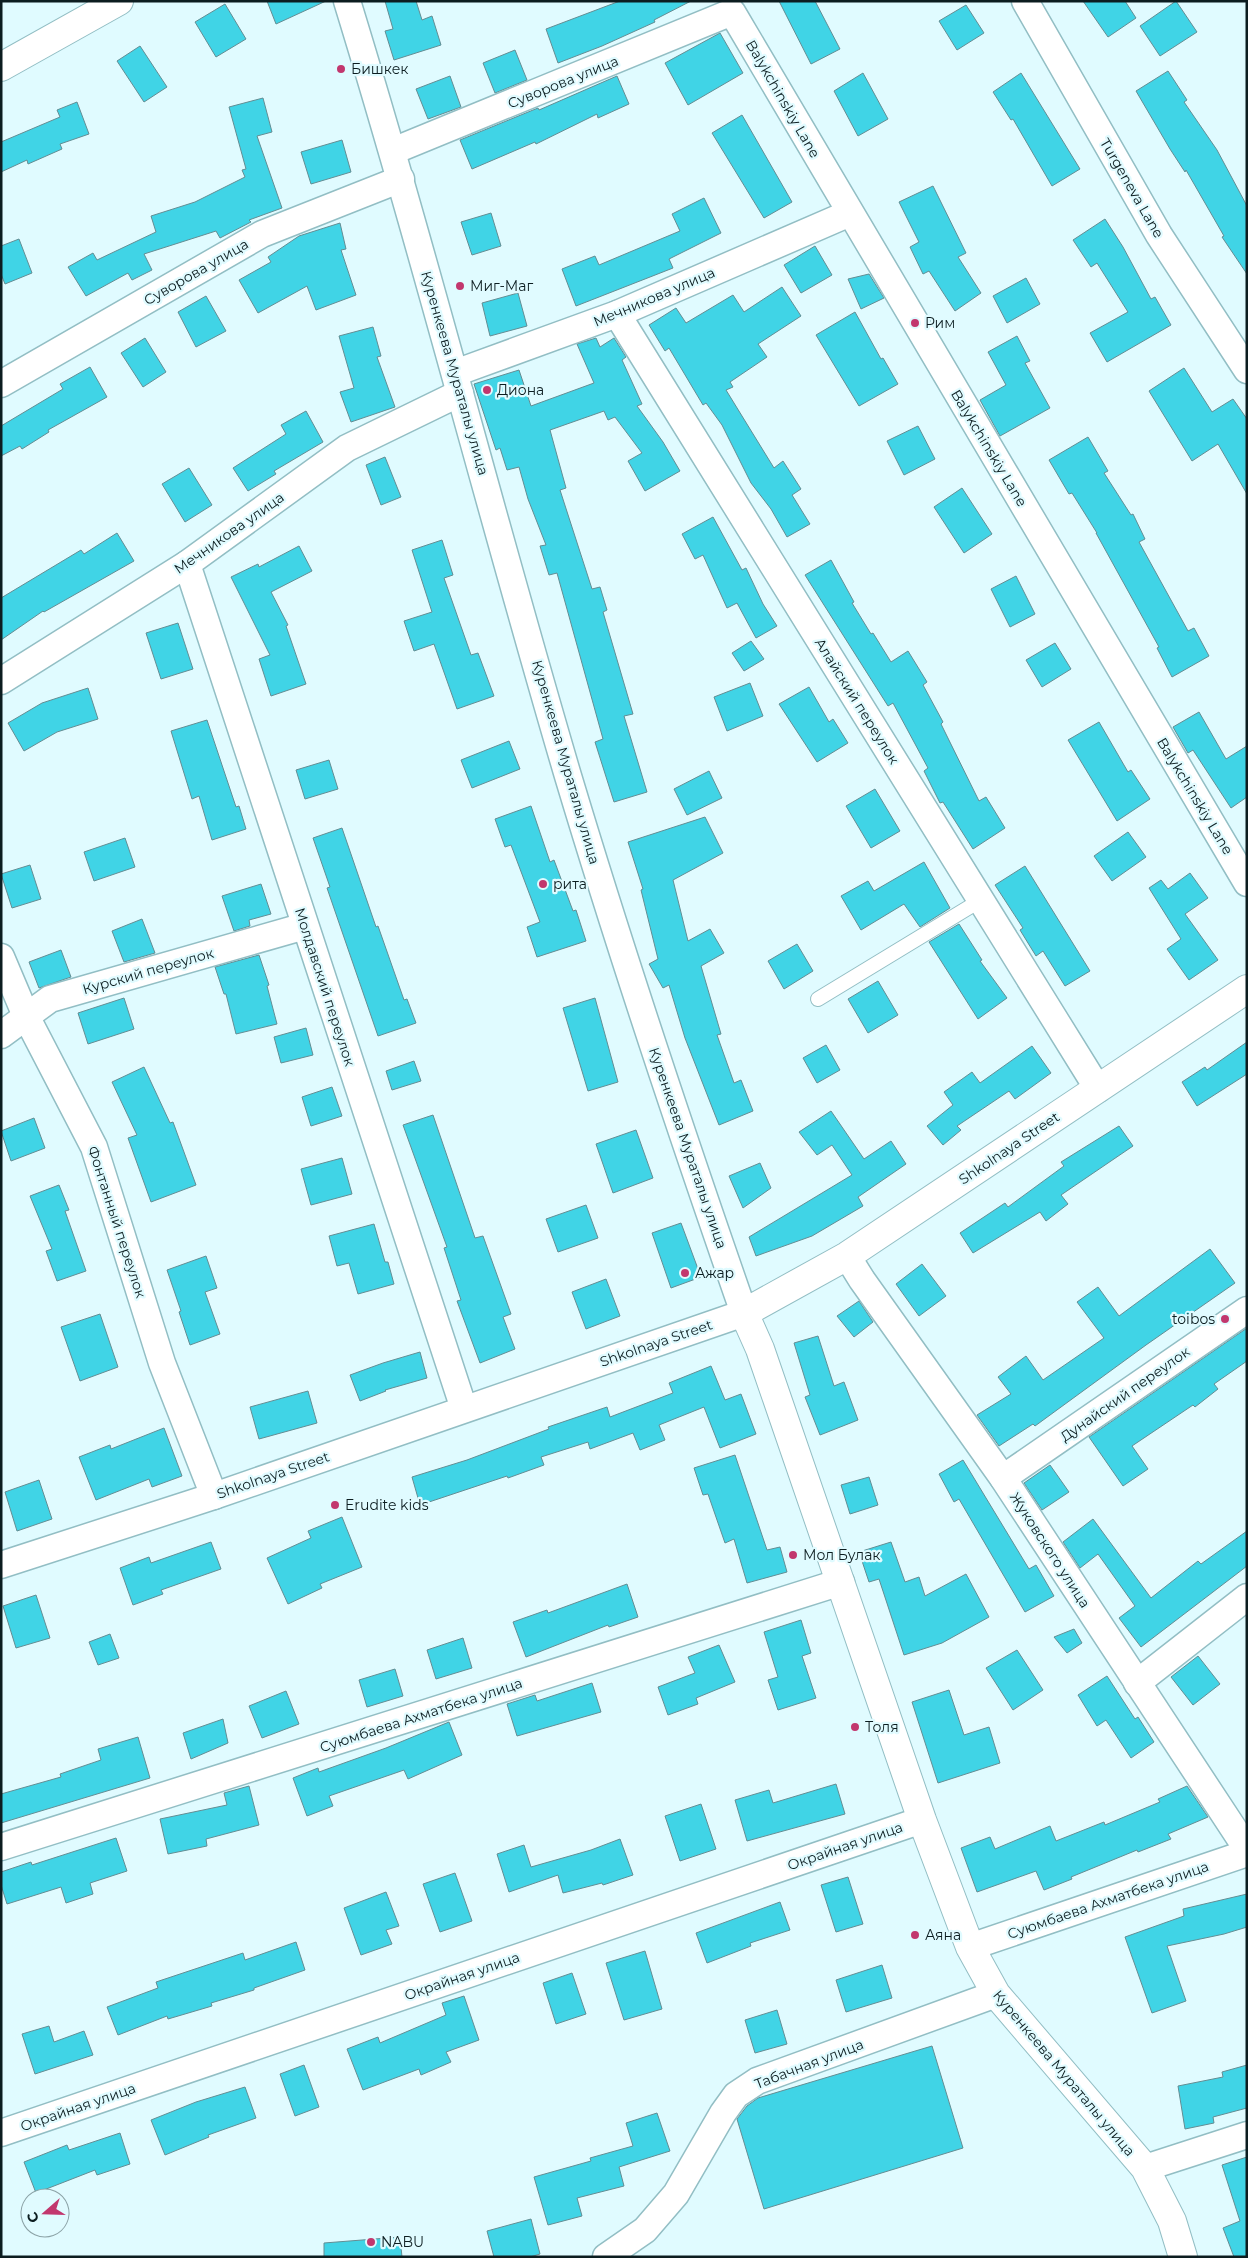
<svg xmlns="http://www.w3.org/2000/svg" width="1248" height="2258" font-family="Montserrat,sans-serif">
<rect width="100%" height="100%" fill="#e0fbff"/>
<g fill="#40d4e6" stroke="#638d93">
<path d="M267,1h59l-50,23z"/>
<path d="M385,1h31l6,19 10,-4 9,29 -47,15 -9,-29 8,-2z"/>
<path d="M620,1h71l-37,19 1,2 -53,24 -44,17 -12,-34z"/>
<path d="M779,1h36l25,48 -29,15z"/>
<path d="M1083,1h42l11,17 -28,19z"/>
<path d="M1176,1l21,31 -37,24 -20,-30z"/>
<path d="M225,4l21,35 -30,18 -21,-35z"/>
<path d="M966,5l18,28 -27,17 -18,-29z"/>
<path d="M720,33l23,40 -55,32 -23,-42z"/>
<path d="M140,46l27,41 -23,15 -27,-41z"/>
<path d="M515,50l12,30 -32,13 -12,-30z"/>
<path d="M1168,71l19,29 -3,2 33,48 30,56v68l-25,-37 2,-1 -38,-66 -1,2 -15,-23 -34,-58z"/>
<path d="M863,73l25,46 -30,17 -24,-45z"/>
<path d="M1021,73l59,96 -28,17 -39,-67 -2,1 -18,-28z"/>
<path d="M450,76l11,31 -33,12 -12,-30z"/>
<path d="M617,76l12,28 -31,14 -1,-4 -61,30 -1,-2 -63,27 -12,-29 78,-32 1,2z"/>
<path d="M263,98l9,34 -15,4 25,72 -33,12 2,2 -31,16 -4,-7 -72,23 8,16 -20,10 -4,-7 -42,23 -18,-29 25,-14 4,7 59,-28 -5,-16 44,-14 50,-25 -3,-7 4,-1 -17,-62z"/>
<path d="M77,102l12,32 -29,10 2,5 -34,15 -1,-4 -26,12v-30l59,-25 -3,-7z"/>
<path d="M742,115l50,87 -28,16 -52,-85z"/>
<path d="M342,140l9,32 -40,12 -10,-32z"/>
<path d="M933,186l33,67 -8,4 23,36 -26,18 -26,-40 -6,3 -13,-27 9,-5 -20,-40z"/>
<path d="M704,198l17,35 -52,26 4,9 -97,38 -14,-37 33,-13 4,9 81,-34 -8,-17z"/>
<path d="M491,213l10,33 -29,9 -11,-33z"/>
<path d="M1105,219l18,28 28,52 4,-2 16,28 -64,37 -17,-29 38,-21 -31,-49 -6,4 -18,-27z"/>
<path d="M340,223l6,26 -5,1 15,45 -40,15 -9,-24 -49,27 -19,-33 32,-18 -3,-5 31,-21z"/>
<path d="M19,239l13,34 -27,11 -4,-10v-28z"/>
<path d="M815,246l17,29 -31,18 -17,-28z"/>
<path d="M869,274l15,24 -23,11 -13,-30z"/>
<path d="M1026,278l14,26 -33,19 -14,-27z"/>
<path d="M782,287l19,29 -43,28 9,13 -37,25 3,5 -7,3 48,78 9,-7 18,28 -9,6 18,29 -23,13 -16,-28 -20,-26 -29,-58 -16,-22 -3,2 -34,-57 -4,3 -16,-26 27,-17 10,15 47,-28 11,17z"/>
<path d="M518,293l9,33 -37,10 -8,-33z"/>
<path d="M206,296l20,35 -30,16 -18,-35z"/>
<path d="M855,312l26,47 2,-1 15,26 -39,22 -43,-71z"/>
<path d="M373,327l8,29 -4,1 18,50 -44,15 -11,-30 14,-4 -15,-52z"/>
<path d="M1017,336l13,25 -5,2 25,45 -50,28 -20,-36 26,-15 -18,-33z"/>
<path d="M145,338l21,34 -23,15 -22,-34z"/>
<path d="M596,338l4,9 14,-9 12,19 -4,3 20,44 -5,2 26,36 17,29 -35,20 -17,-30 14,-8 -27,-36 -7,3 -4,-9 -54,19 16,58 -6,2 32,99 8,-2 7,23 -4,2 30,102 -9,2 23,76 -33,10 -19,-60 8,-3 -46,-166 -8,2 -9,-29 6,-1 -18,-46 -9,-32 -12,3 -7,-22 -4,2 -22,-66 45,-14 12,36 63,-23 -17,-39z"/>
<path d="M90,367l17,30 -59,33 1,2 -27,17 -2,-3 -19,10v-30l62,-37 -3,-5z"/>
<path d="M1184,368l28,44 21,-13 14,20v75l-29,-50 -26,17 -43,-70z"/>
<path d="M306,411l17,31 -49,29 2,3 -28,17 -15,-23 53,-34 -5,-9z"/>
<path d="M918,426l17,33 -31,16 -17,-34z"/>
<path d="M1088,437l20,34 -4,2 27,42 2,-1 12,25 -6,3 49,89 6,-3 15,28 -37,21 -15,-29 2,-1 -63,-114h1l-25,-40 -3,1 -20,-34z"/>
<path d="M385,457l16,40 -20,8 -15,-40z"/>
<path d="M189,468l23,37 -27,17 -23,-38z"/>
<path d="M962,488l30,46 -28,19 -30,-46z"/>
<path d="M713,517l29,53 4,-2 17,36 14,22 -21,12 -19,-35 -10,5 -24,-53 -8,4 -13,-25z"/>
<path d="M117,533l17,28 -90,51 -1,-1 -42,29v-42l80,-48 3,4z"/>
<path d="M442,540l11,35 -9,3 27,77 7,-2 16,43 -37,13 -23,-65 -20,7 -10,-30 28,-9 -20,-62z"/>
<path d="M299,546l13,25 -41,21 17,33 -2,1 20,58 -35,12 -12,-37 11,-4 -39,-78 27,-13 1,3z"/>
<path d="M831,560l23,42 -2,1 19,31 2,-1 18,29 17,-11 19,31 -4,3 20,37 -2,2 38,77 7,-4 19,31 -32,21 -30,-47 -3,1 -16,-32 4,-3 -35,-65 -5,3 -83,-131z"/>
<path d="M1016,576l19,38 -25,13 -19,-38z"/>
<path d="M178,623l15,46 -32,10 -15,-46z"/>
<path d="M751,641l13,18 -20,12 -12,-18z"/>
<path d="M1055,643l16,26 -29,18 -16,-27z"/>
<path d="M750,683l13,33 -36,15 -13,-34z"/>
<path d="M809,687l20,35 4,-3 15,24 -31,19 -38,-58z"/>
<path d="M88,688l10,31 -41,13 -33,19 -16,-28 34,-20z"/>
<path d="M1199,712l27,47 21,-13v51l-16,11 -38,-58 -5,3 -15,-26z"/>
<path d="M207,720l29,87 3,-1 7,23 -34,11 -13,-44 -7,3 -21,-68z"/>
<path d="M1099,722l29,50 3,-2 19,29 -33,22 -49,-81z"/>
<path d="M509,741l11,28 -48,19 -11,-28z"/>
<path d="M329,760l9,29 -33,10 -9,-29z"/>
<path d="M709,771l13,27 -35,17 -13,-26z"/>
<path d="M875,789l25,42 -29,17 -25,-42z"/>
<path d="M531,806l19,56 4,-2 19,51 3,-1 10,31 -49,16 -10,-30 13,-5 -29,-77 -6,2 -10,-28z"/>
<path d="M705,817l18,36 -50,27 15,61 22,-12 14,24 -23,13 20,68 -4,1 17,48 7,-3 12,31 -34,14 -34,-87 -16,-53 -6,3 -14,-24 9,-5 -17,-69 2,-1 -15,-47z"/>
<path d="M342,828l34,99 2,-1 26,74 3,-1 9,24 -38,13 -51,-148 3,-1 -17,-49z"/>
<path d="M1128,832l18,25 -34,24 -18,-25z"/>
<path d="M125,838l10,29 -41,14 -10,-29z"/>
<path d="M924,862l26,46 -30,19 -16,-23 -43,26 -20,-34 27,-15 6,10z"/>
<path d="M30,865l11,34 -29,9 -11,-34z"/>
<path d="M1025,866l65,105 -25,15 -22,-35 -7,5 -16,-26 3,-2 -28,-43z"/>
<path d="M1190,873l18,25 -23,16 33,46 -29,20 -22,-31 14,-10 -32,-51 12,-8 7,9z"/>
<path d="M261,884l10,30 -22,6 1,6 -16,5 -12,-35z"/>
<path d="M142,919l13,34 -31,9 -12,-31z"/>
<path d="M959,924l23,36 -2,1 27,37 -29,21 -49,-77z"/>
<path d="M797,944l16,27 -29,18 -16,-28z"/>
<path d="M61,950l10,27 -32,11 -10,-26z"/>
<path d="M259,955l10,30 -2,1 10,38 -41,10 -10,-40h-2l-9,-27z"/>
<path d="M878,981l20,34 -30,18 -20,-34z"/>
<path d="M124,998l10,31 -46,15 -10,-31z"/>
<path d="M595,998l23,84 -30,9 -25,-83z"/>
<path d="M306,1028l7,27 -32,8 -7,-26z"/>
<path d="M1247,1042v32l-50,32 -15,-24 23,-15 2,3z"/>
<path d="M826,1045l14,25 -23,13 -14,-25z"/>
<path d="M1032,1046l19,27 -36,26 -6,-8 -52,35 4,4 -18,15 -16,-19 26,-21 -9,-13 28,-20 8,11z"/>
<path d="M414,1061l7,20 -29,9 -6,-19z"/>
<path d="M144,1067l26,56 3,-1 23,63 -45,17 -23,-64 9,-3 -25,-53z"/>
<path d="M332,1087l10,29 -31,10 -9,-29z"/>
<path d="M831,1111l33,48 27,-18 15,23 -48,33 5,9 -51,30 -56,20 -7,-19 103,-62 -20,-30 -15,10 -18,-23z"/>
<path d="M433,1115l42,123 8,-2 28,78 -8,3 12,32 -35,14 -23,-62 4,-1 -17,-52 3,-1 -44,-122z"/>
<path d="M34,1118l11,30 -34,13 -10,-30z"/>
<path d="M1119,1126l14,20 -72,49 7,9 -22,17 -6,-9 -67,41 -13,-20 45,-30 3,4 56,-41 -3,-4z"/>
<path d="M636,1130l17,48 -40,15 -17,-49z"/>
<path d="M342,1158l10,36 -41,11 -10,-36z"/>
<path d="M760,1163l11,25 -28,20 -14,-32z"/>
<path d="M59,1185l10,25 -4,1 21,60 -29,10 -11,-30 6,-2 -22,-53z"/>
<path d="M586,1205l12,33 -40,14 -12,-33z"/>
<path d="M681,1223l20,54 -30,11 -19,-55z"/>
<path d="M374,1224l11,38h3l6,22 -36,10 -9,-31 -12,3 -8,-30z"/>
<path d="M1210,1249l25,34 -89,62 -111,81 -2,-2 -34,22 -22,-31 34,-21 -13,-17 28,-21 17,24 61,-42 -27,-36 21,-15 21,29z"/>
<path d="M206,1256l11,32 -12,4 15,42 -30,11 -11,-33 2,-1 -14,-41z"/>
<path d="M922,1264l24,32 -27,20 -23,-32z"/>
<path d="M606,1279l14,37 -34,13 -14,-37z"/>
<path d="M859,1301l14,21 -19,15 -17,-21z"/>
<path d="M100,1314l18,53 -38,14 -19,-54z"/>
<path d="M1247,1328v33l-33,23 4,5 -23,18 -2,-2 -61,41 16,23 -25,17 -34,-49z"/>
<path d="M818,1336l16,50 10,-4 14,38 -38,15 -15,-38 5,-2 -16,-52z"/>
<path d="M420,1352l7,26 -42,12 1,1 -26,10 -10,-26 33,-12z"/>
<path d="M711,1366l14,34 16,-6 15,40 -36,14 -16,-41 -45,18 6,15 -25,10 -7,-17 -43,16 -2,-7 -47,15 3,8 -36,13 -1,-2 -87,29 -8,-28 55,-17 82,-31 -1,-2 59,-20 3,10 63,-24 -4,-10z"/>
<path d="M308,1391l9,32 -58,16 -9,-32z"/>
<path d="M164,1428l18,48 -30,11 -3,-8 -53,21 -17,-43 31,-12 1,4z"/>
<path d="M735,1455l32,95 13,-3 7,25 -40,11 -13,-44 -9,4 -17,-49 -5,1 -9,-27z"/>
<path d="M963,1460l66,109 7,-4 18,31 -29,16 -66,-113 -5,3 -15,-28z"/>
<path d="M1050,1465l19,27 -27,18 -18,-27z"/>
<path d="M869,1477l9,28 -28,9 -9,-29z"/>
<path d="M39,1480l13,39 -35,12 -12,-39z"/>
<path d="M342,1517l20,50 -42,17 2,4 -34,16 -21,-46 44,-20 -3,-7z"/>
<path d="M1093,1519l58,79 47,-37 3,3 46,-33v35l-106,81 -22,-29 16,-12 -37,-52 -18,14 -17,-26z"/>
<path d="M211,1542l10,27 -60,21 2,4 -30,11 -13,-37 29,-11 2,6z"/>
<path d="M891,1542l14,40 14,-5 6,19 41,-22 23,43 -47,26 -38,12 -25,-76 -10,3 -10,-30z"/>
<path d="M627,1584l11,33 -29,10 -1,-2 -82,32 -13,-35 34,-12 1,3z"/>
<path d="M36,1595l14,43 -34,10 -13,-42z"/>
<path d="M801,1620l10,33 -9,3 14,42 -38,12 -10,-30 10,-3 -14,-45z"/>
<path d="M1074,1629l8,14 -15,10 -13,-16z"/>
<path d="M110,1634l9,24 -21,7 -9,-23z"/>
<path d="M463,1638l9,30 -36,11 -9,-29z"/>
<path d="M719,1645l16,37 -39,16 2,6 -30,11 -10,-28 37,-14 -7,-16z"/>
<path d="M1017,1650l26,40 -30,20 -27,-42z"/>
<path d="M1198,1656l22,28 -27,21 -22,-28z"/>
<path d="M395,1669l8,27 -36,11 -8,-27z"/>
<path d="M1107,1676l28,43 3,-2 16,25 -23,16 -25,-38 -9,6 -19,-31z"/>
<path d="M592,1683l9,29 -84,24 -10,-32 28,-9 2,6z"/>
<path d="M949,1690l15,45 25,-8 11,36 -62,20 -26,-81z"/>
<path d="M286,1691l13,33 -37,14 -13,-32z"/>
<path d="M223,1719l5,24 -37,16 -8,-26z"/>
<path d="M449,1722l13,33 -54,24 -4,-9 -75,26 4,10 -26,10 -14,-38 25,-10 1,4 67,-24z"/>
<path d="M138,1737l12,41 -149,45v-29l60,-17 -1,-3 41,-14 -3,-11z"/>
<path d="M836,1784l9,30 -98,27 -12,-41 34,-10 4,13z"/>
<path d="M249,1786l10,39 -53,14 1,7 -39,8 -8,-35 67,-14 -3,-12z"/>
<path d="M1187,1786l21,31 -40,17 3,5 -33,13 -1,-2 -66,27 1,2 -28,11 -8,-19 -59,21 -16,-44 29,-11 5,12 55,-23 6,15 48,-19 1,3 55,-23 -2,-3z"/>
<path d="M701,1804l15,45 -36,12 -15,-45z"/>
<path d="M116,1838l11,33 -37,12 3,11 -27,9 -5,-16 -54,17 -6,-19v-13l30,-10 1,3z"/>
<path d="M620,1839l13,36 -30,10 -1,-2 -39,10 -5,-18 -49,17 -12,-38 27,-9 7,22 60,-17z"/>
<path d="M455,1873l17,48 -32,11 -17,-48z"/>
<path d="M848,1877l15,47 -27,8 -15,-47z"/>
<path d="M386,1892l13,34 -13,4 6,14 -31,11 -17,-47z"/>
<path d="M1247,1894v33l-23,7 -57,12 19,55 -34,12 -27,-76 59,-21 -1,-7z"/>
<path d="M780,1902l10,28 -40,13 1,3 -44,17 -11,-30z"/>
<path d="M296,1942l9,28 -51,18v2l-43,13 1,3 -44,13 -1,-3 -49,19 -11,-28 51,-19 -2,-6 87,-29 2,7z"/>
<path d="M645,1951l17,58 -38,11 -18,-57z"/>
<path d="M882,1965l10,33 -46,14 -10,-32z"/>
<path d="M572,1973l14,41 -30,10 -13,-41z"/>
<path d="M464,1996l15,44 -33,12 5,10 -30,13 -2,-6 -56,21 -16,-41 31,-12 2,6 66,-28 -4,-12z"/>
<path d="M777,2010l10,34 -32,9 -10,-33z"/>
<path d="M49,2026l5,16 30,-11 9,24 -58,19 -13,-40z"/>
<path d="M932,2046l31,102 -199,61 -27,-90 10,-13 11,-8z"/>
<path d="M304,2065l15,42 -24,9 -15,-42z"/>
<path d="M1247,2065v43l-34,9 1,6 -29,6 -7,-43 45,-9 -1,-5z"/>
<path d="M245,2087l11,31 -48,17 1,2 -44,18 -14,-35 45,-18z"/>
<path d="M657,2113l13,38 -51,16 5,19 -47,12 5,18 -34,9 -14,-48 57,-16 -1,-3 43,-12 -7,-23z"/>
<path d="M120,2133l10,31 -33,11 -2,-5 -59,23 -12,-31 43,-17 2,5z"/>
<path d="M1247,2157v100h-13l-11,-29 17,-7 -18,-56z"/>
<path d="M531,2219l9,35 -10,3h-36l-7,-26z"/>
<path d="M400,2237l2,20h-78v-14z"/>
</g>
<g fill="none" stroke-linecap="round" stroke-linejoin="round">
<g stroke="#92bec4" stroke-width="16">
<path id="lane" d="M818,999l163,-99"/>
</g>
<g stroke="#92bec4" stroke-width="29">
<g id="street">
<path d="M1025,1l134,234 88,135"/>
<path d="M393,151l339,-139 515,871"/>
<path d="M617,314l481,775"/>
<path d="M455,373l162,-59 233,-101"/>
<path d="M1,384l261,-150 139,-55"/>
<path d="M187,564l277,845"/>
<path d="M1,681l186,-117 160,-116 113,-55"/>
<path d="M1,957l25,59 68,131 68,216 52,133"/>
<path d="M1,1035l49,-36 255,-73"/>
<path d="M847,1256l15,24 141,198 244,371"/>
<path d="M1003,1478l244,-168"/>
<path d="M1,1565l213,-69 530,-183c-62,-178 -122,-357 -176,-537 -76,-257 -142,-518 -221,-775"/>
<path d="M1137,1683l110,-86"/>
<path d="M1,1847l840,-265"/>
<path d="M970,1947l277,-94"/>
<path d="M1,2133l921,-313"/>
<path d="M1145,2168l102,-33"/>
<path d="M606,2257l39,-27 31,-36 47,-81 13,-18 21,-14 239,-87"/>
</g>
</g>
<g stroke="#92bec4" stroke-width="30">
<g id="secondary">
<path d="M1,67l118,-66"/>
<path d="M1183,2257l-11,-36 -27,-53 -149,-174 -26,-47 -48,-127 -162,-471 -16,-36 103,-57 400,-267"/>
</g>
</g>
<use href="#lane" stroke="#fff" stroke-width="14"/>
<use href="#street" stroke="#fff" stroke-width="26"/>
<use href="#secondary" stroke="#fff" stroke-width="28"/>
</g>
<g fill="#c2376e" stroke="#e0fbff" stroke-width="2">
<circle cx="341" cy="69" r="5"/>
<circle cx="460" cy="286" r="5"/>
<circle cx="915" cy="323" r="5"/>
<circle cx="487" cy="390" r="5"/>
<circle cx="543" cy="884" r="5"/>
<circle cx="685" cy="1273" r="5"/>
<circle cx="1225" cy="1319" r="5"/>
<circle cx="335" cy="1505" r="5"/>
<circle cx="793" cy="1555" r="5"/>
<circle cx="855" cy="1727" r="5"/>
<circle cx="915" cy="1935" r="5"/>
<circle cx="371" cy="2242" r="5"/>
</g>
<g text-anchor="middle" stroke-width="4.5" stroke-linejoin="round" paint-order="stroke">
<g font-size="14" fill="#0c1d20" stroke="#e0fbff" text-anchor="start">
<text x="351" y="74">Бишкек</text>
<text x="470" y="291">Миг-Маг</text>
<text x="925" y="328">Рим</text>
<text x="497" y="395">Диона</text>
<text x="553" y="889">рита</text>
<text x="695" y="1278">Ажар</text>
<text x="1215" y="1324" text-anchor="end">toibos</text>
<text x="345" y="1510">Erudite kids</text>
<text x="803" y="1560">Мол Булак</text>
<text x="865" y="1732">Толя</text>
<text x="925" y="1940">Аяна</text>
<text x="381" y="2247">NABU</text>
</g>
<g font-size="14" fill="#0c1d20" stroke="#e0fbff">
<text transform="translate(563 82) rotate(-22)" y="5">Суворова улица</text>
<text transform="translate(783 99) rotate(60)" y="5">Balykchinskiy Lane</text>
<text transform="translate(1132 188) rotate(60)" y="5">Turgeneva Lane</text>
<text transform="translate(196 272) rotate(-30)" y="5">Суворова улица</text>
<text transform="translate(654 297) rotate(-23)" y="5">Мечникова улица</text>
<text transform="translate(455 373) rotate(74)" y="5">Куренкеева Мураталы улица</text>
<text transform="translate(989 448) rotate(59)" y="5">Balykchinskiy Lane</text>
<text transform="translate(229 533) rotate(-35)" y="5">Мечникова улица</text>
<text transform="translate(857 701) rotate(58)" y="5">Алайский переулок</text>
<text transform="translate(566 762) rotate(74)" y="5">Куренкеева Мураталы улица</text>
<text transform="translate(1195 796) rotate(59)" y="5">Balykchinskiy Lane</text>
<text transform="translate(148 971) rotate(-16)" y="5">Курский переулок</text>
<text transform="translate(325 987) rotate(72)" y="5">Молдавский переулок</text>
<text transform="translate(688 1148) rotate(71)" y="5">Куренкеева Мураталы улица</text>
<text transform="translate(1009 1148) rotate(-34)" y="5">Shkolnaya Street</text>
<text transform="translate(117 1222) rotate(72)" y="5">Фонтанный переулок</text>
<text transform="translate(656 1343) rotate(-19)" y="5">Shkolnaya Street</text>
<text transform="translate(1125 1394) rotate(-35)" y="5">Дунайский переулок</text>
<text transform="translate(273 1475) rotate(-19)" y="5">Shkolnaya Street</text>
<text transform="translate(1050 1550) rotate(57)" y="5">Жуковского улица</text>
<text transform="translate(421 1715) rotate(-18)" y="5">Суюмбаева Ахматбека улица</text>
<text transform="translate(845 1846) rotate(-19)" y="5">Окрайная улица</text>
<text transform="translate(1108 1900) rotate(-19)" y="5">Суюмбаева Ахматбека улица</text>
<text transform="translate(462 1976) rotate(-19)" y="5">Окрайная улица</text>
<text transform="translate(809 2064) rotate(-21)" y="5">Табачная улица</text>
<text transform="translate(1064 2073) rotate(50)" y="5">Куренкеева Мураталы улица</text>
<text transform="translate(78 2107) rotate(-19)" y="5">Окрайная улица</text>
</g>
</g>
<rect width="1248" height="2258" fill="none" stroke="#0c1d20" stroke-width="5"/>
<g transform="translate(45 2213) rotate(250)"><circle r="24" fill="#e0fbff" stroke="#8ba2a6"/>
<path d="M0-4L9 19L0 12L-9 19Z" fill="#c2376e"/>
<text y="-8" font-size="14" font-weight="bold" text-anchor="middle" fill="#0c1d20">С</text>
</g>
</svg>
